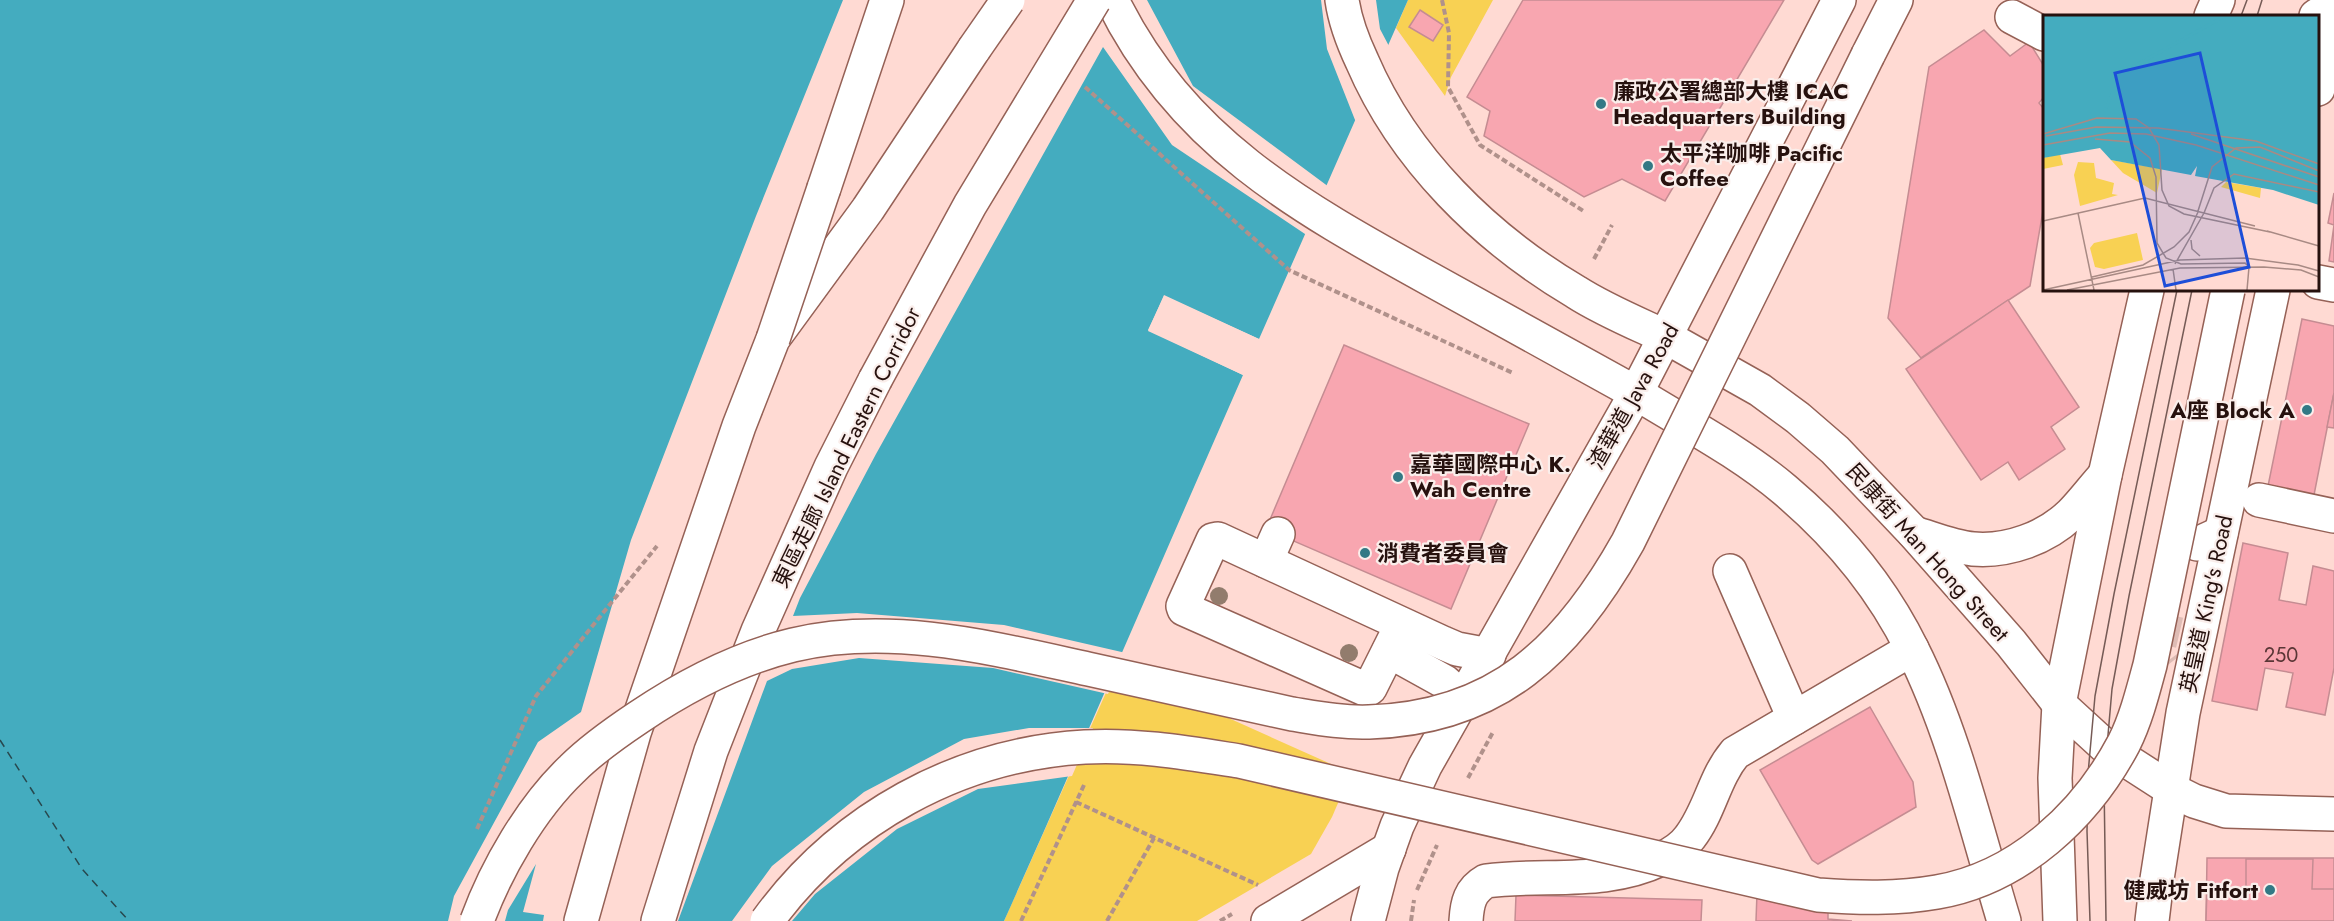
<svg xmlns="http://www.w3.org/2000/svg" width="2334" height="921" font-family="Jost,'Noto Sans TC',sans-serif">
<rect width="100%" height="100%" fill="#ffdad3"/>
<g fill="#f8d153">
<path d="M1408,0h85l-42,77 -6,19 -49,-68z"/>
<path d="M1117,668l234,105 -19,44 -21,37 -114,67h-193z"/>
</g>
<path fill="#44acbf" d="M0,0h1408l-149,339 -95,-43 -16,34 95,45c-80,182 -158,365 -239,546h-1004z"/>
<g fill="#ffdad3">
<path d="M843,0h304l46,86 136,101 -21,49 -136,-91 -69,-98 -227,407 -76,144 -7,18 64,-3 147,12 122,28 -18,41 -115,-26 -134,-10 -67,11 -25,12 -89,240h-135l1,-6 -21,-3 13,-48 -28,46 -3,11h-57l6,-25 84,-154 43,-30 50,-172 125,-324z"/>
<path d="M1321,0h55l4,29 10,19 -33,77 -30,-76z"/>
<path d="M1164,295l95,44 -1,3 -92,-43 -14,30 92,44 -1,2 -95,-44z"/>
<path d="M1029,728h64l-21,48 -94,13 -81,40 -82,65 -23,27h-60l40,-55 92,-74 100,-53z"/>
</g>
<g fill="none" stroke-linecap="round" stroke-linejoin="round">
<path stroke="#28484e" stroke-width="1.5" stroke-dasharray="8 6" stroke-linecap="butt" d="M0,740l82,129 47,52"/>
</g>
<g fill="#f8a6b0" stroke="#c58c92" stroke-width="1.5">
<path d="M1523,0h261l-119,201 -43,-22 -38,18 -100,-61 6,-25 -23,-14z"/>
<path d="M1420,10l23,15 -10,16 -24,-14z"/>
<path d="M1984,30l26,26 19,-14 15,24v31l-5,6 5,6v96l-14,81 -109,72 -33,-40 41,-251z"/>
<path d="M2334,193v69l-5,-1 5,-36 -6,-2z"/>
<path d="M2008,300l71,107 -28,20 14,22 -46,31 -11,-18 -27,18 -75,-111z"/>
<path d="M2302,319l32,7v67l-21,107 -46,-9z"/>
<path d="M1344,345l185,79 -78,185 -185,-80z"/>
<path d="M2334,393v35l-7,-1z"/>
<path d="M2243,543l45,10 -9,47 27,5 7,-39 21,5v97l-9,47 -39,-8 7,-34 -28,-5 -8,42 -45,-9z"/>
<path d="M1870,707l43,75 3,25 -98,57 -6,-4 -52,-90z"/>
<path d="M2207,858h127v63h-128z"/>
<path d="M2246,859h67l-1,30h22v32h-128l1,-33h39z"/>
<path d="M1757,893l71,2v24l24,2h-96z"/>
<path d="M1516,895l186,5 -1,21h-186z"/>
</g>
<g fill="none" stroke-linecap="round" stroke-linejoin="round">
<path stroke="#debcb5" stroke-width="33" stroke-dasharray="33 16" stroke-linecap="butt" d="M2167,614l-7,30 13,17"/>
<g stroke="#956156" stroke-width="36">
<g id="minor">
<path d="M2211,16l7,-16"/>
<path d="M2012,17l32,17"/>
<path d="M2318,282l16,3"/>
<path d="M2259,500l75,16"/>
<path d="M2197,544l24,-11"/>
<path d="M1266,561l12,-27"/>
<path d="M1730,571l64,147"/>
<path d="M1402,624l-32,64 -3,2 -183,-81 -1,-3 30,-66 5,-1 225,104 14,6 32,6"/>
<path d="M1389,651l56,31 18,16"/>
<path d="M2172,790l22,11 32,10 108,3"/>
<path d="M1268,921l121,-72"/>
<path d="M1466,921c1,-18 4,-31 20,-40 59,-8 119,5 175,-22 11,-5 22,-12 29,-22 20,-26 24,-59 45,-84l177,-104"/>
<path d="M2060,921l-5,-143 4,-74 46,-229 42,-185"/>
</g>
</g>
<g stroke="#956156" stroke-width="36">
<g id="major">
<path d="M2318,89l16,-75"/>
<path d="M1666,337l94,53 38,28 37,32 79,83 97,110 48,61 48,44 65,42"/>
<path d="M1636,393c50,31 104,59 149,97 52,44 97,98 127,159 42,83 65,183 92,272"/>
<path d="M1914,533c20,6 39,14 59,16 35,3 73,-11 98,-35 12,-12 22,-26 34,-39"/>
<path d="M1368,921l14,-53 15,-42 28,-60 211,-373 203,-393"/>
<path d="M2152,921l5,-42 26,-166 90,-423"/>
</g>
</g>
<g stroke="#956156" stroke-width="36">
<g id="highway">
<path d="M1112,0c69,141 186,206 318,279 68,38 137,76 206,114"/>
<path d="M1342,0c3,21 11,42 20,61 42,98 123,177 214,231 28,18 60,31 90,45"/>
<path d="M2316,16l18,-11"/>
<path d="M1868,55l28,-55"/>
<path d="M824,188l63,-188"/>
<path d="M581,921l53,-188 105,-307 34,-87 95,-130 106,-160"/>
<path d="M658,921l53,-170 47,-120 73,-164 44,-87"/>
</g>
</g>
<g stroke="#b0918b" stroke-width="4" stroke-dasharray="6 3" stroke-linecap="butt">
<path d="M1442,0l7,33 -1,54 32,58 105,67"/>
<path d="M1085,87l204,183 224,103"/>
<path d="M1594,259l18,-34"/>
<path d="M1468,778l25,-46"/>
<path d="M1076,802l182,83"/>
<path d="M477,829l59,-133 121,-150"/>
<path d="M1417,890l20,-45"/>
<path d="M1021,921l63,-136"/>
<path d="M1107,921l47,-83"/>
<path d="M1220,921l12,-7"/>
<path d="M1411,921l3,-21"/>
</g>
<use href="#minor" stroke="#fff" stroke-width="33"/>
<use href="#major" stroke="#fff" stroke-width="33"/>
<use href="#highway" stroke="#fff" stroke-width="33"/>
<g stroke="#765b56" stroke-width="1.5">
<path d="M2241,16l6,-16"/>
<path d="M2257,16l5,-16"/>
<path d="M2090,921l-3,-90 1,-57 7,-78 19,-102 63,-304"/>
<path d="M2106,921l-2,-140 8,-92 17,-93 63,-306"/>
</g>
<g stroke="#956156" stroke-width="36" stroke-linecap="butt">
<g id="highway-bridge">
<path d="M974,49l34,-49"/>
<path d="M773,339l51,-151"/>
<path d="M875,380l95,-175 124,-205"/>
<path d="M477,921c19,-52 54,-113 95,-152 20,-20 43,-36 67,-52 46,-31 100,-59 154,-72 98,-23 199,3 295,24 68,15 136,30 204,45 25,4 51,9 77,8 129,-4 199,-73 259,-180l240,-487"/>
<path d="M767,921c74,-102 191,-167 318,-174 52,-3 103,6 154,14l579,134c41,3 79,4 119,-3 82,-14 149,-77 187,-149 12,-24 19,-52 26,-78l78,-375"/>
</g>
</g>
<use href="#highway-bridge" stroke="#fff" stroke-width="33"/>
</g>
<g fill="#927c6d">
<circle cx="1219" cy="596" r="9"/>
<circle cx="1349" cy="653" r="9"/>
</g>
<g fill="#337985" stroke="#faeeeb" stroke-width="2">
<circle cx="1601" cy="104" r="6"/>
<circle cx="1648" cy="166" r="6"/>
<circle cx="2307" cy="410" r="6"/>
<circle cx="1398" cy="477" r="6"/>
<circle cx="1365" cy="553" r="6"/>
<circle cx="2270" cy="890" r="6"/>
</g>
<g text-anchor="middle" stroke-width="4.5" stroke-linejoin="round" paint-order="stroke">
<g font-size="20" fill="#5a3636">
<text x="2281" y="662">250</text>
</g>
<g font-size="22" font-weight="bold" fill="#26110e" stroke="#faeeeb" text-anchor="start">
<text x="1613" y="99">廉政公署總部大樓 ICAC<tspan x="1613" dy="25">Headquarters Building</tspan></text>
<text x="1660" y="161">太平洋咖啡 Pacific<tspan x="1660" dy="25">Coffee</tspan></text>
<text x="2295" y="418" text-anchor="end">A座 Block A</text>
<text x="1410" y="472">嘉華國際中心 K.<tspan x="1410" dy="25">Wah Centre</tspan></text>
<text x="1377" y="561">消費者委員會</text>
<text x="2258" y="898" text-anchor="end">健威坊 Fitfort</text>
</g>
<g font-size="22" fill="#26110e" stroke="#faeeeb">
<text transform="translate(1633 396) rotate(-61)" y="8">渣華道 Java Road</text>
<text transform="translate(846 447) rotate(-64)" y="8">東區走廊 Island Eastern Corridor</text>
<text transform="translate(1928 552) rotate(48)" y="8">民康街 Man Hong Street</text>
<text transform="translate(2206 604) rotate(-78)" y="8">英皇道 King's Road</text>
</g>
</g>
<g transform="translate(2043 15)">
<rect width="276" height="276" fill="#ffdad3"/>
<path d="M17,139l3,11 -20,4v-11zM68,145l51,9 -5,24 -34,-20zM35,147l16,1 2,15 18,5 -2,11 6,1 -38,11 -6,-31zM183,167l35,6 -1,10 -39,-11zM94,218l6,27 -39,9 -9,-2 -5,-19 4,-5z" fill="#f8d153"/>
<path d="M0,1h276v189l-46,-15 -78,-14 2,-10 -6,9 -80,-15 -11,-12 -57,10z" fill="#44acbf"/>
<path fill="none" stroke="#44acbf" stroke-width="3" d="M63,93l7,-16 20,-25 92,-51"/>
<path fill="none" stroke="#a88a84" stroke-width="1.5" d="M0,119l54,-16 39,1 13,9 10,17 3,45 7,16 15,8 86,18M148,119l128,43M3,121l50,-9 62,1 98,13 63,23M52,124l35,3 20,16 6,19 1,66 9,15 15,6 64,-1 4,4M0,130l67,-12 36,1 50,11 123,40M155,196l14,-44 24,-19 24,-1 59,24M35,198l16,77M161,198l10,-25 20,-14 85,18M0,206l102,-23 110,28M224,216l52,15M148,225l1,9 8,7M132,249l29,-51M130,254l3,21M49,262l51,-12 31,-18 15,-15 9,-20M0,275l137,-30 65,-2 53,7 21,6M24,275l113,-22 84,-1 37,3 18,7M204,275l2,-23"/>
<path fill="#1d4ed8" fill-opacity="0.15" stroke="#1d4ed8" stroke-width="3" d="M157,38l49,214 -84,19 -50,-213z"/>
<rect width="276" height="276" fill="none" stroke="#26110e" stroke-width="3"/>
</g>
</svg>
